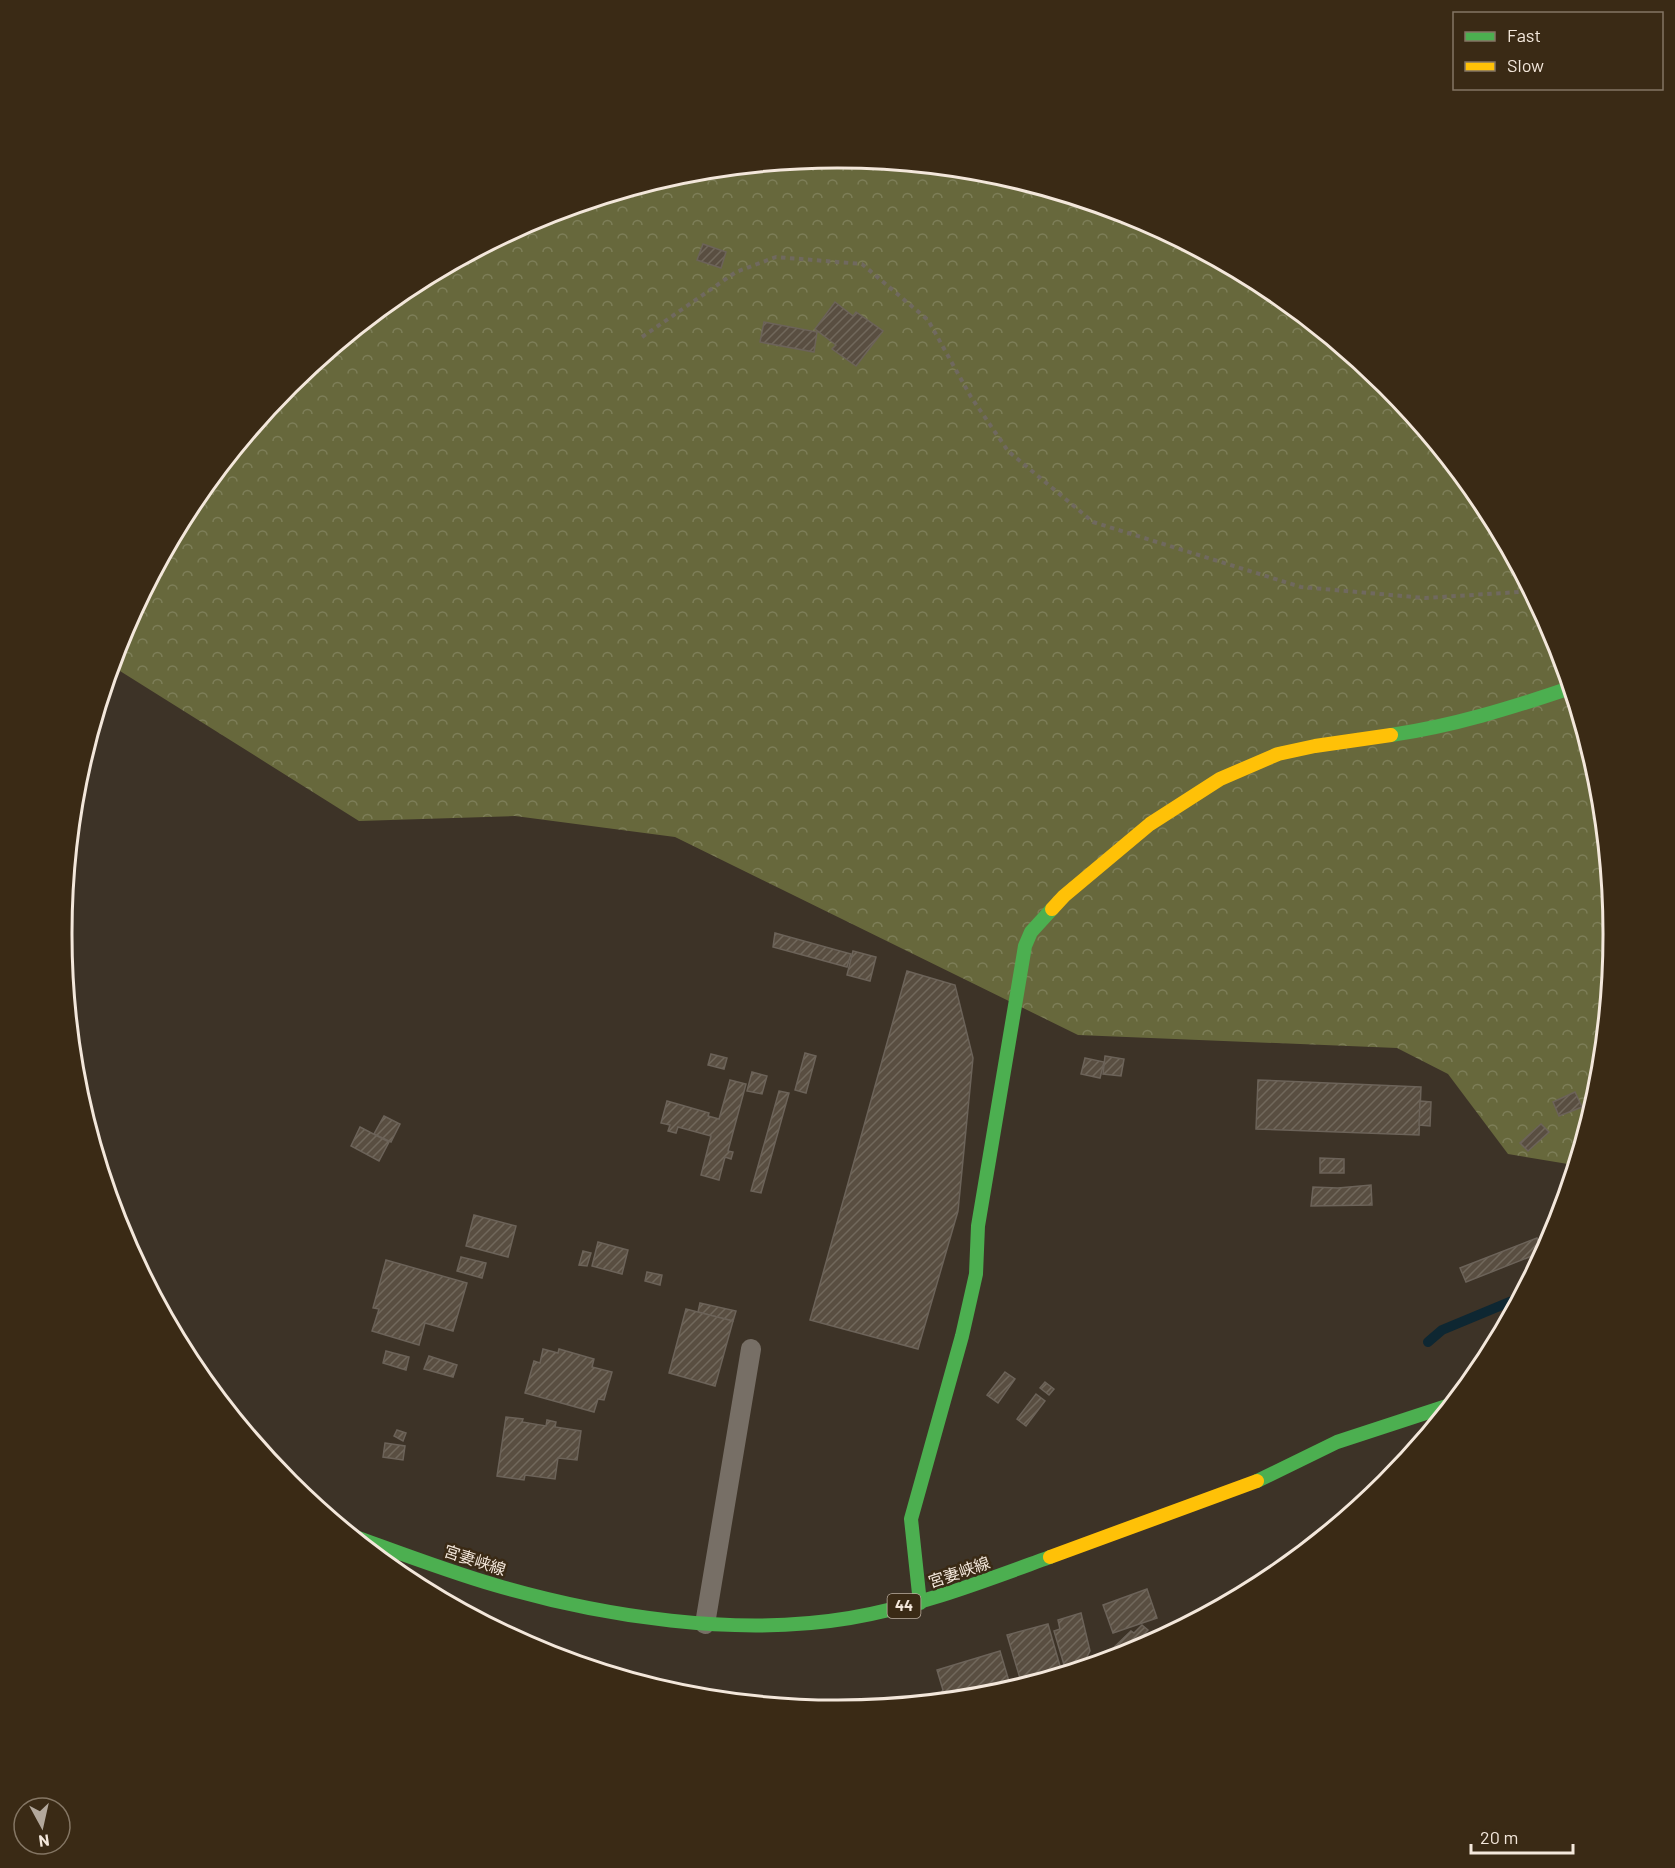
<svg xmlns="http://www.w3.org/2000/svg" width="1675" height="1868" font-family="Barlow,'Noto Sans JP',sans-serif">
<defs>
<pattern id="forest-crowns" width="20" height="18" patternUnits="userSpaceOnUse" patternTransform="scale(1.5)"><rect width="20" height="18" fill="#67683c"/><path d="M2 6a3 3 0 1 1 6 0M12 15a3 3 0 1 1 6 0" fill="none" stroke="#7d7e58"/></pattern>
<pattern id="building-hatch" width="6" height="6" patternUnits="userSpaceOnUse" patternTransform="scale(1.5)"><rect width="6" height="6" fill="#594e41"/><path d="M-1 1l2-2M0 6l6-6M5 7l2-2" fill="none" stroke="#71685c"/></pattern>
</defs>
<rect width="100%" height="100%" fill="#3d3327"/>
<path fill="url(#forest-crowns)" d="M838,158l151,15 146,44 134,72 117,97 97,117 72,134 44,146 14,151 -14,152 -25,79 -66,-11 -60,-80 -51,-26 -319,-13 -403,-198 -160,-21 -156,5 -247,-155 9,-29 71,-134 97,-118 118,-96 134,-72 145,-44z"/>
<g fill="none" stroke-linecap="round" stroke-linejoin="round">
<path stroke="#0e2732" stroke-width="10" d="M1428,1342l14,-12 77,-32"/>
</g>
<g fill="url(#building-hatch)" stroke="#6c6359" stroke-width="1.5">
<path d="M703,244l23,8 -5,16 -24,-8z"/>
<path d="M835,302l18,14 3,-4 27,19 -27,35 -24,-17 4,-4 -21,-16z"/>
<path d="M764,322l53,10 -3,20 -54,-10z"/>
<path d="M775,933l76,21 -4,13 -74,-20z"/>
<path d="M853,951l23,6 -6,24 -23,-6z"/>
<path d="M907,971l48,14 18,73 -15,153 -40,138 -108,-29z"/>
<path d="M805,1053l11,3 -10,37 -11,-3z"/>
<path d="M711,1054l16,4 -3,11 -16,-4z"/>
<path d="M1105,1056l19,3 -3,17 -18,-2z"/>
<path d="M1085,1058l19,4 -4,16 -19,-4z"/>
<path d="M752,1072l15,4 -5,18 -15,-3z"/>
<path d="M730,1080l16,4 -18,67 5,1 -2,7 -6,-2 -6,23 -18,-5 10,-39 -33,-9 -2,6 -8,-2 2,-6 -9,-2 6,-22 42,12 -1,3 11,3z"/>
<path d="M1258,1080l163,7 -2,48 -163,-6z"/>
<path d="M779,1091l10,2 -28,100 -10,-2z"/>
<path d="M1575,1092l7,15 -23,9 -6,-14z"/>
<path d="M1420,1101l11,1 -1,24 -11,-1z"/>
<path d="M384,1116l16,8 -9,18 -17,-8z"/>
<path d="M1541,1124l8,8 -21,19 -8,-8z"/>
<path d="M360,1127l29,15 -10,19 -28,-15z"/>
<path d="M1320,1158l24,1v14h-24z"/>
<path d="M1371,1185l1,20 -61,1 2,-19 25,1z"/>
<path d="M474,1215l42,11 -8,31 -42,-11z"/>
<path d="M1537,1238l5,14 -76,30 -6,-14z"/>
<path d="M598,1242l30,8 -6,24 -30,-8z"/>
<path d="M583,1251l8,2 -4,13 -8,-1z"/>
<path d="M461,1257l25,6 -4,15 -25,-7z"/>
<path d="M386,1260l81,23 -14,48 -28,-8 -6,22 -47,-14 7,-22 -6,-1z"/>
<path d="M647,1272l15,3 -2,10 -15,-4z"/>
<path d="M700,1303l36,8 -3,10 -35,-9z"/>
<path d="M686,1309l47,12 -18,65 -46,-13z"/>
<path d="M543,1349l15,4 1,-4 35,10 -2,8 20,5 -8,28 -6,-1 -4,13 -69,-19 9,-32 6,2z"/>
<path d="M386,1351l23,6 -3,13 -23,-7z"/>
<path d="M429,1356l28,9 -4,12 -29,-8z"/>
<path d="M1005,1372l10,7 -17,24 -11,-8z"/>
<path d="M1045,1382l9,7 -5,6 -9,-7z"/>
<path d="M1036,1394l9,7 -19,25 -9,-7z"/>
<path d="M506,1417l17,2 -1,3 24,4 1,-6 9,2 -1,5 26,4 -4,29 -19,-2 -3,21 -30,-4 -1,5 -27,-4z"/>
<path d="M397,1430l9,3 -3,8 -9,-5z"/>
<path d="M385,1443l20,3 -2,14 -20,-3z"/>
<path d="M1147,1589l10,29 -44,15 -10,-28z"/>
<path d="M1081,1613l9,38 -7,13 -18,4 -11,-37 6,-2 -2,-9z"/>
<path d="M1048,1624l14,49 -40,12 -15,-50z"/>
<path d="M1142,1625l6,5 -23,24 -17,5 -3,-3 26,-25 3,2z"/>
<path d="M1000,1651l11,37 -22,7 -53,5 7,-10 -6,-20z"/>
</g>
<g fill="none" stroke-linecap="round" stroke-linejoin="round">
<path stroke="#70695f" stroke-width="4" stroke-dasharray="4.5 4.5" stroke-linecap="butt" d="M642,337l94,-65 40,-15 86,7 66,56 43,77 37,54 85,71 208,65 124,11 94,-6 10,-3"/>
<path stroke="#776f66" stroke-width="20" d="M705,1624l46,-275"/>
<g stroke="#4caf50" stroke-width="14">
<path d="M1391,735c62,-9 120,-27 179,-47"/>
<path d="M1257,1481l80,-39 113,-37"/>
<path d="M353,1536c47,17 94,35 142,49 109,32 242,52 355,33 70,-12 134,-37 200,-61"/>
<path d="M920,1603l-9,-84 51,-183 14,-62 2,-48 47,-280 6,-14 21,-23"/>
</g>
<g stroke="#ffc107" stroke-width="14">
<path d="M1052,909l12,-13 86,-72 70,-45 58,-25 37,-8 76,-11"/>
<path d="M1050,1557l207,-76"/>
</g>
</g>
<g text-anchor="middle" stroke-width="5" stroke-linejoin="round" paint-order="stroke">
<rect fill="#3a2a15" stroke="#bcaea0" stroke-width="1.5" x="887.5" y="1594" width="33" height="24" rx="4.5"/>
<g font-size="15" font-weight="bold" fill="#f3e7db">
<text x="904" y="1611">44</text>
</g>
<g font-size="16" fill="#f3e7db" stroke="#3a2a15">
<text transform="translate(475 1560) rotate(18)" y="6">宮妻峡線</text>
<text transform="translate(959 1572) rotate(-19)" y="6">宮妻峡線</text>
</g>
</g>
<path d="M0 0H1675V1868H0ZM837 168H838A765 765 0 0 1 1603 933V935A765 765 0 0 1 838 1700H837A765 765 0 0 1 72 935V933A765 765 0 0 1 837 168Z" fill="#3a2a15" fill-rule="evenodd"/>
<path fill="none" stroke="#f3e7db" stroke-width="3" d="M837 168H838A765 765 0 0 1 1603 933V935A765 765 0 0 1 838 1700H837A765 765 0 0 1 72 935V933A765 765 0 0 1 837 168Z"/>
<rect x="1453" y="12" width="210" height="78" fill="#3a2a15" stroke="#847664" stroke-width="1.5"/>
<rect x="1465" y="32" width="30" height="9" fill="#4caf50" stroke="#847664" stroke-width="1.5"/>
<text x="1507" y="42" font-size="18" fill="#f3e7db">Fast</text>
<rect x="1465" y="62" width="30" height="9" fill="#ffc107" stroke="#847664" stroke-width="1.5"/>
<text x="1507" y="72" font-size="18" fill="#f3e7db">Slow</text>
<g transform="translate(42 1826) rotate(172)"><circle r="28" fill="#3a2a15" stroke="#847664" stroke-width="1.5"/>
<path d="M0-4.5L10 22L0 15L-10 22Z" fill="#b3a89c"/>
<text y="-9" font-size="16" font-weight="bold" text-anchor="middle" fill="#f3e7db">N</text>
</g>
<path d="M1471 1844v9h102v-9" fill="none" stroke="#f3e7db" stroke-width="3"/>
<text x="1480" y="1844" font-size="18" fill="#f3e7db" stroke="#3a2a15" stroke-width="4.5" paint-order="stroke">20 m</text>
</svg>
